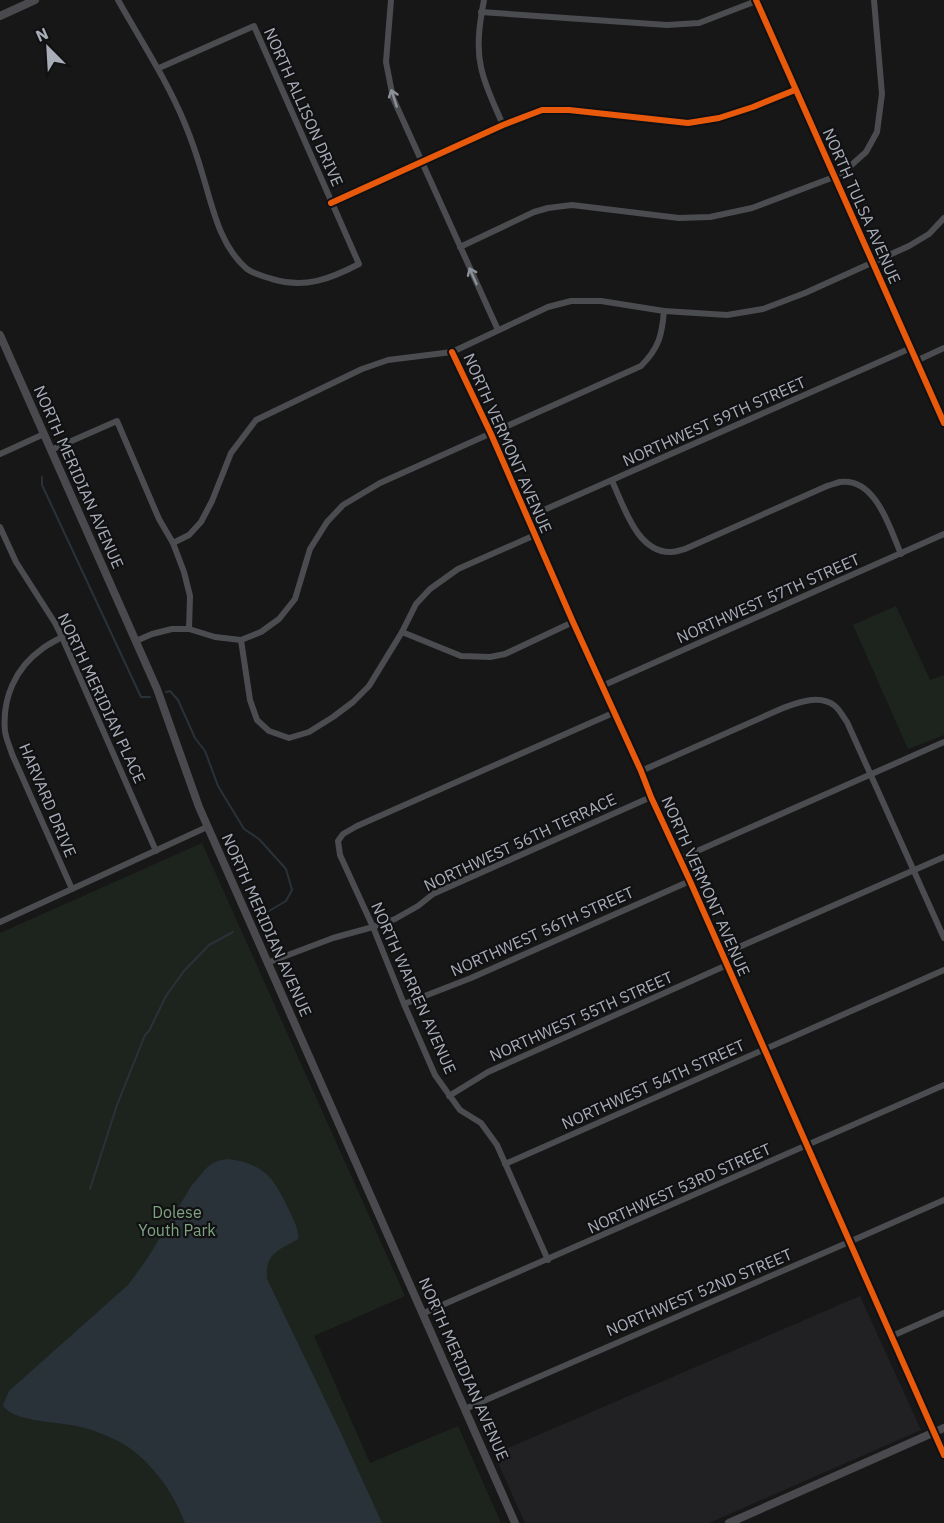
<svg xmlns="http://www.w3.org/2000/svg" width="944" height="1523" font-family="'IBM Plex Sans',sans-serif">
<rect width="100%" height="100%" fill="#171717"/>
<path fill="#212123" d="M860,1296l61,134 -212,93h-184l-31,-69z"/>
<g fill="#1d241e">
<path d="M896,606l34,74 14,-5v60l-36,14 -55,-124z"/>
<path d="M202,843l203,453 -91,40 56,127 88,-37 43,97h-501v-590z"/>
</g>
<path fill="#2a3239" d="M229,1159c38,6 45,20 61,53 4,9 9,18 8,27 -20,12 -33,14 -31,40l73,152 42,92h-197c-12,-32 -35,-64 -65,-81 -12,-6 -26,-12 -39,-15 -19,-5 -70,-5 -78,-22l6,-14 119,-106 19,-26 45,-74c14,-14 14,-24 37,-26z"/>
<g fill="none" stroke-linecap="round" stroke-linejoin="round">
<g stroke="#2a3239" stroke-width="2">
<path d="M42,477v8l99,212h9"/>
<path d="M166,692l4,-1 8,9 17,38 10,13 13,35 26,43 15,10 27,30 6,21 -6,11 -24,14"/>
<path d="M90,1189l27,-84 28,-70 4,-4 17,-35 18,-25 25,-26 24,-13"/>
</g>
<g stroke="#4b4c50" stroke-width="6">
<path d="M118,0c23,41 49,80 67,124 7,17 13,35 18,52 10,33 17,70 44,93 7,5 18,8 25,10 33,10 58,0 87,-15l-105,-238 -95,42"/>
<path d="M391,0l-5,62 7,36 105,232"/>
<path d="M484,0c-4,21 -8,45 -3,67 4,20 14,39 22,58"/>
<path d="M481,12l186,13 32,-2 60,-23"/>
<path d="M331,203l172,-78 39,-15h27l119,13 31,-5 34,-11 42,-17"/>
<path d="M460,247l74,-35 14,-4 24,-3 107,13 31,-1 42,-9 82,-31 13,-8 19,-17 11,-20 5,-38 -8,-94"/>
<path d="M452,352l39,82 82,188 68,149 10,26 39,84 254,574"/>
<path d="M916,361l28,-13"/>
<path d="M51,450l66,-29 42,98 14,24 11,29 6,24 -1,33"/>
<path d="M0,454l44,-20"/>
<path d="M612,481c12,25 25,72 59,71 5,0 10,-2 14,-3l142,-63c4,-1 9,-3 13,-4 36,-5 50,47 61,72"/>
<path d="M528,517l383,-169"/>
<path d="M0,527l16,35 39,61 7,14 94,214"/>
<path d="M173,543l16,-8 12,-13 11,-21 19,-48 25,-33 106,-51 26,-9 64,-8 96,-45 23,-6h30l63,10 63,4 36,-6 42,-16 104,-47 20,-12 15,-16"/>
<path d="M402,632l59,24 29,1 15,-3 68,-32"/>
<path d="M62,637c-7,4 -14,7 -20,12 -27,19 -40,50 -37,82 1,8 5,16 7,23l60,135"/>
<path d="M241,640l9,60 7,20 12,11 20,7 20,-6 24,-15 20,-15 16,-16 33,-54 14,-28 14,-15 28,-20 77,-34"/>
<path d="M136,641l16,-7 20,-5h17l26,8 26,3 20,-8 18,-13 16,-20 15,-50 17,-27 16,-17 37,-22 261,-117c18,-18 21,-31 23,-55"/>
<path d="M602,686l342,-152"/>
<path d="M641,771l142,-63c16,-6 37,-14 52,-2 5,4 8,11 12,16l97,216"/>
<path d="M679,859l265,-117"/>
<path d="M0,922l207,-95"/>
<path d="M723,954l221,-97"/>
<path d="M267,963l66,-25 40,-11 22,-8 23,-13 15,-12 218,-97"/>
<path d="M404,1004l67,-26 219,-97"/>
<path d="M449,1096l39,-24 239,-107"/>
<path d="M505,1164l439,-194"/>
<path d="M548,1260l-51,-115 -16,-22 -21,-13 -25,-35 -31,-71 -31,-77 -33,-72 -2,-14 5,-7 14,-8 256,-113"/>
<path d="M424,1313l520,-228"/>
<path d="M892,1336l52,-23"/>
<path d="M465,1409l384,-167 95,-42"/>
</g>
<g stroke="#4a4a4e" stroke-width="8">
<path d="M756,0l188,423"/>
<path d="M0,16l35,-16"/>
<path d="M0,335l157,354 42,118 316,716"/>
<path d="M729,1523l215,-95"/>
</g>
<g stroke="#111113" stroke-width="10">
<g id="cycleway">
<path d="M756,0l188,423"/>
<path d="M331,203l172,-78 39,-15h27l119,13 31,-5 34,-11 42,-17"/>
<path d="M452,352l39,82 82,188 68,149 10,26 39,84 254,574"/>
</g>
</g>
<use href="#cycleway" stroke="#e8590c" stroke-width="6"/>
</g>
<defs><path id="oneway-shaft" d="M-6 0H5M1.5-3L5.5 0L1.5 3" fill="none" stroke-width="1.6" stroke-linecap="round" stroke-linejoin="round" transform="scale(1.5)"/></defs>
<g stroke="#8c9099">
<use href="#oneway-shaft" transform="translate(394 98) rotate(-108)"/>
<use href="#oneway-shaft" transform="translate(473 276) rotate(-114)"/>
</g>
<g text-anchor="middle" stroke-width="4.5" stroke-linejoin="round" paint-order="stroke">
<g font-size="16" fill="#a8adb8" stroke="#111113">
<text transform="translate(304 107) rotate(66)" y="6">NORTH ALLISON DRIVE</text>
<text transform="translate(862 206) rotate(66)" y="6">NORTH TULSA AVENUE</text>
<text transform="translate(714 421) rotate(-24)" y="6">NORTHWEST 59TH STREET</text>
<text transform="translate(508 443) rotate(66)" y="6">NORTH VERMONT AVENUE</text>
<text transform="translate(79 477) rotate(66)" y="6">NORTH MERIDIAN AVENUE</text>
<text transform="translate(768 598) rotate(-24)" y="6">NORTHWEST 57TH STREET</text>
<text transform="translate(102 698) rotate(65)" y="6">NORTH MERIDIAN PLACE</text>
<text transform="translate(48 800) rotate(67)" y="6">HARVARD DRIVE</text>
<text transform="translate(520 842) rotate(-25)" y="6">NORTHWEST 56TH TERRACE</text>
<text transform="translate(706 886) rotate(66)" y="6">NORTH VERMONT AVENUE</text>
<text transform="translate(267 925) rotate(66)" y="6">NORTH MERIDIAN AVENUE</text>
<text transform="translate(542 931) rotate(-24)" y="6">NORTHWEST 56TH STREET</text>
<text transform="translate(414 988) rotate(66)" y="6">NORTH WARREN AVENUE</text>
<text transform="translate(581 1016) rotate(-24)" y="6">NORTHWEST 55TH STREET</text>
<text transform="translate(653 1084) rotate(-24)" y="6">NORTHWEST 54TH STREET</text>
<text transform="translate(679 1188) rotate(-24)" y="6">NORTHWEST 53RD STREET</text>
<text transform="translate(699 1292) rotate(-23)" y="6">NORTHWEST 52ND STREET</text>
<text transform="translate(464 1369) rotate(66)" y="6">NORTH MERIDIAN AVENUE</text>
</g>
<g font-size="16" fill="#7fa381" stroke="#111113">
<text x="177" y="1218">Dolese<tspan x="177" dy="18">Youth Park</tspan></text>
</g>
</g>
<g transform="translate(48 48) rotate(336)" stroke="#111113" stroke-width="4.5" paint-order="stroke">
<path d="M0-4.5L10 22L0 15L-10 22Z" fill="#a8adb8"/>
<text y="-9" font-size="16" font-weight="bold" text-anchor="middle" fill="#a8adb8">N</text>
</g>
</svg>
